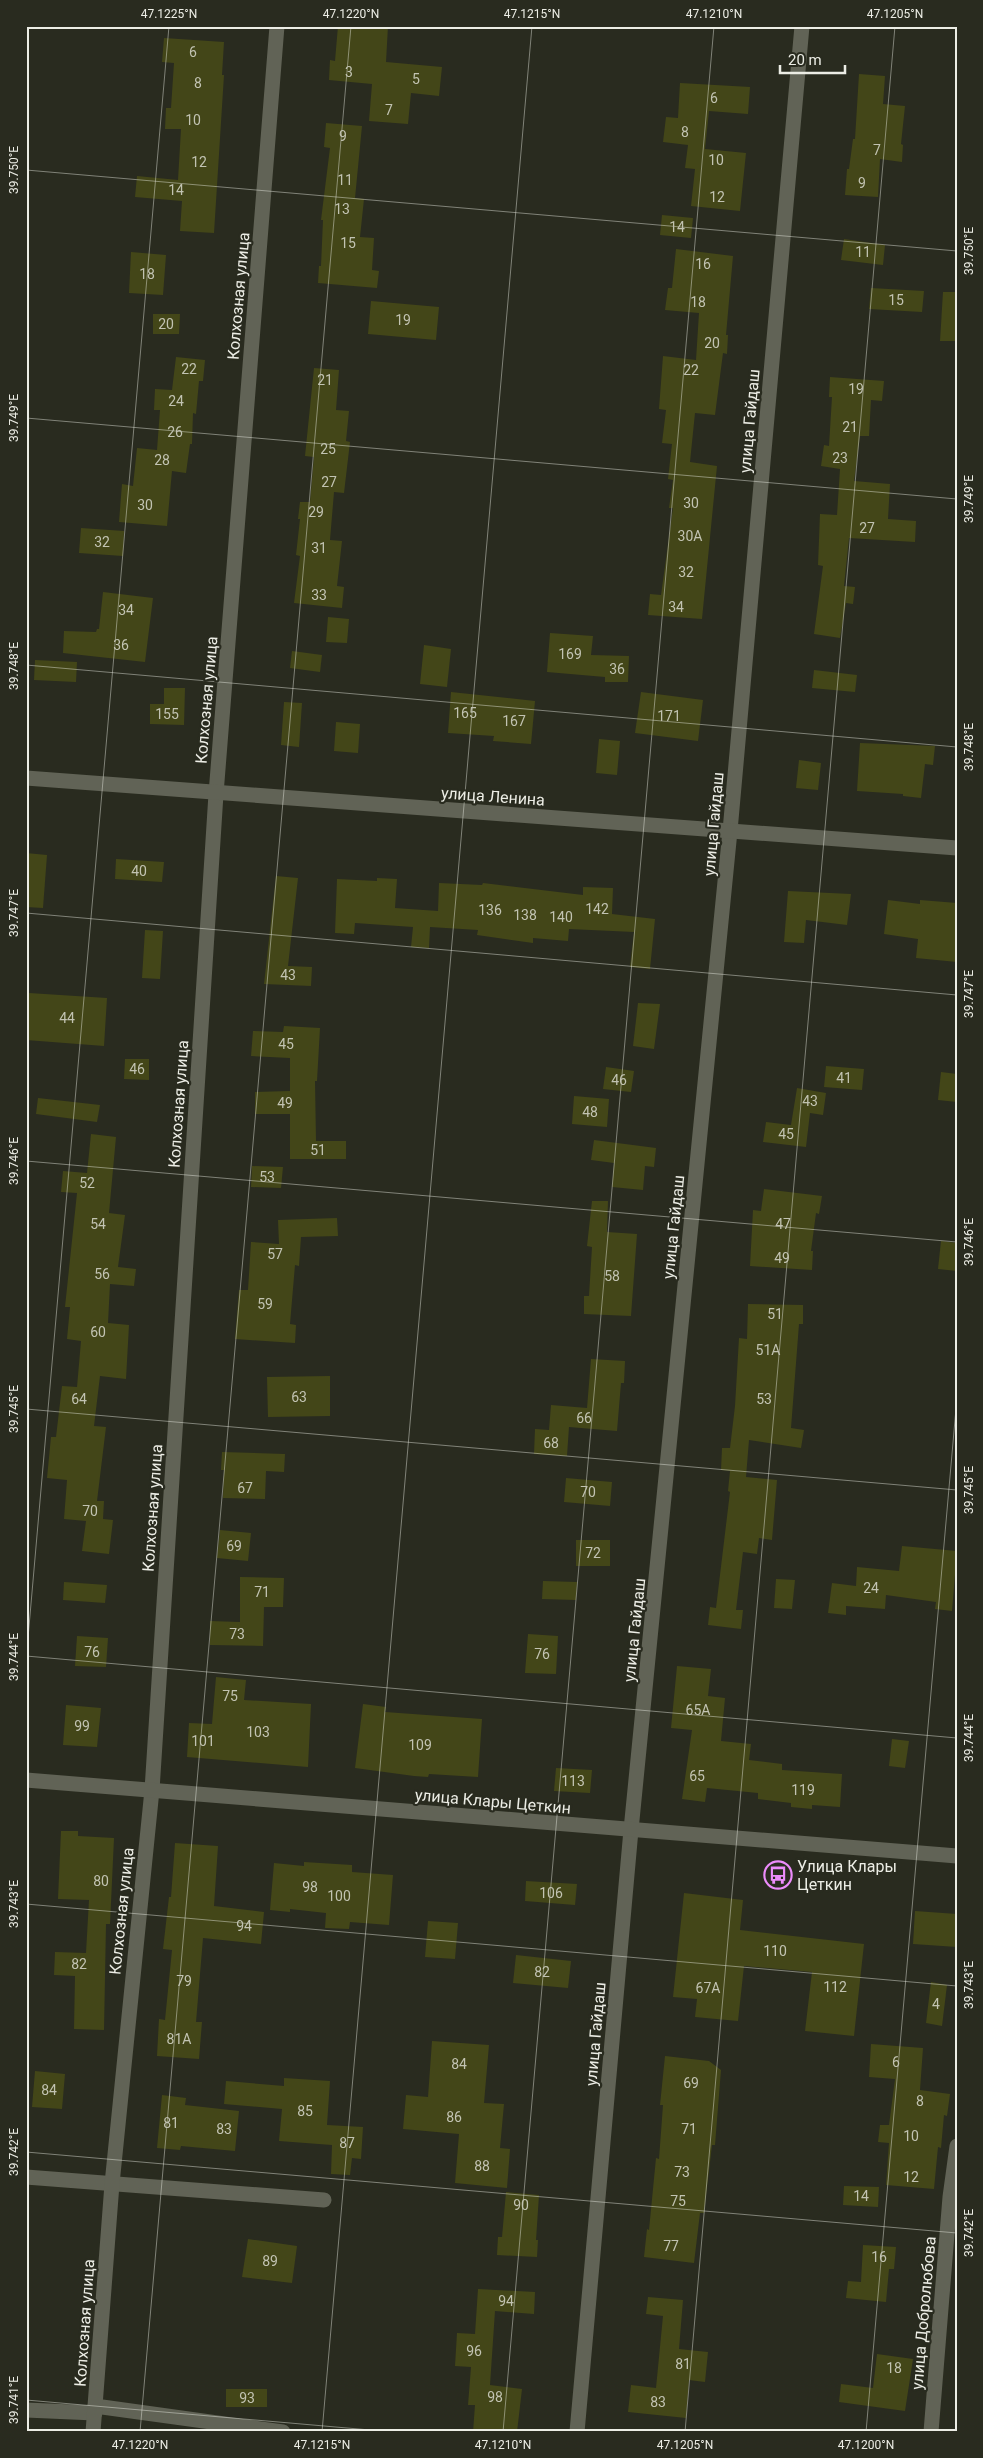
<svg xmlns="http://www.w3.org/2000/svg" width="983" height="2458" font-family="Roboto,sans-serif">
<rect width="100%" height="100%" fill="#292b1f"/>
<g fill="#434618">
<path d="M338,26h50l-2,36 56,5 -3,29 -28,-3 -3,31 -39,-3 3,-37 -43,-4 1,-20 5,1z"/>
<path d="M164,38l60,4 -2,33h2l-10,158 -34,-2 2,-30 -47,-4 2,-21 41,4 3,-51h-16l1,-21h5l3,-45 -12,-1z"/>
<path d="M859,74l26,2 -2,28 22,2 -4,38 2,1 -1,17 -22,-3 -2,38 -33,-2 2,-26h2l4,-30h2z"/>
<path d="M680,83l70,4 -2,27 -39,-3 -4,38 41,4 -6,58 -49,-5 4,-37 -10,-1 3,-23 -25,-3 3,-25 12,1z"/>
<path d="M326,123l36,3 -7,72 9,1 -4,38 14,1 -2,32 7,1 -2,17 -59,-5 1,-17h2l2,-46h-2l9,-72 -6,-1z"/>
<path d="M662,215l31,3 -2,20 -31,-3z"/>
<path d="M844,239l41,6 -2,20 -42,-5z"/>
<path d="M676,249l57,7 -7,79h2l-1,19 -4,-1 -8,62 -20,-2 -5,49 27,4 -15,153 -54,-4 2,-21 11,1 12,-87h-4l4,-28 -5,-1 4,-35 -10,-1 4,-33 -7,-1 4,-53 33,4 3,-47 -34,-3 3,-22h4z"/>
<path d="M131,252l35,3 -3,40 -34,-2z"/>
<path d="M871,288l53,3 -2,21 -53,-3z"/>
<path d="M943,292h14v49h-17z"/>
<path d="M371,301l68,6 -3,33 -68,-6z"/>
<path d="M153,314h27l-1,20h-26z"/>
<path d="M176,357l29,3 -2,21h-4l-3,33 -3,-1 -1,31h-2l-4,29 -14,-2 -5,55 -48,-4 3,-38 11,2 4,-38 20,2 3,-40h-6l1,-21 17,1z"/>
<path d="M314,368l25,2 -3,40 13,1 -3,30 4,1 -6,51 -10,-1 -4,48 12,1 -5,45 7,1 -2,21 -48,-5 6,-47 -4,-1 4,-36h-2l2,-17h10l4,-45 -9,-1z"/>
<path d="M830,377l54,4 -2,20 -11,-1 -2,36h-9l-6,45 36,3 -2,35 28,2 -1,21 -66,-4 -5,48 11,1 -2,17 -7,-1 -6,35 -26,-4 9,-68 -5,-1 2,-51 17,1 3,-46 -19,-3 3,-21 5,1 3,-49h-3z"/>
<path d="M81,528l43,3 -1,25 -44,-3z"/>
<path d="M103,592l50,6 -8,64 -82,-9 1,-22 32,1 1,-3h2z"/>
<path d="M328,617l21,2 -2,24 -21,-1z"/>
<path d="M550,633l43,3 -2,19 38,1 -1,26h-23v-5l-58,-5z"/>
<path d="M424,645l27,4 -4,38 -27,-3z"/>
<path d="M292,651l30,4 -2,17 -30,-4z"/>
<path d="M35,660l42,2 -1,20 -42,-2z"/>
<path d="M814,670l43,5 -2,17 -43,-4z"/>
<path d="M164,688h21l-1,37 -34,-1v-20h14z"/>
<path d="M451,692l84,9 -4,43 -38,-3 1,-5 -46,-3z"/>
<path d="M641,692l62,8 -5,41 -63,-8z"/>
<path d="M284,702l18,1 -3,44 -18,-2z"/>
<path d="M336,722l24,2 -2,29 -24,-2z"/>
<path d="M599,739l21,2 -3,34 -21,-2z"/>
<path d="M860,743l75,3 -2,19 -8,-1 -4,34 -18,-2v-2l-46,-3z"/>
<path d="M799,760l22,3 -3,27 -22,-2z"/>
<path d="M26,853l21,2 -4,53 -17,-1z"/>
<path d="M116,859l48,3 -2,20 -47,-3z"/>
<path d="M276,876l22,2 -10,88 24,1 -1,19 -47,-2z"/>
<path d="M377,878l20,1 -2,29 43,3 1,-28 43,2 1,-2 100,12v-8l30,1 -1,26 43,5 -5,50 -20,-2 4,-35 -65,-3 -1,12 -35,-3v5l-56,-8 1,-5 -48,-3 -1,21 -18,-1 2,-20 -58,-4 -1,11 -19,-1 2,-54 40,2z"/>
<path d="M788,891l63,3 -4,31 -41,-5 -2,23 -20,-1z"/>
<path d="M888,900l32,4v-4l37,3v59l-41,-4 2,-19 -34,-5z"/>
<path d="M145,930l18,1 -3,48 -18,-1z"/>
<path d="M29,993l78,5 -3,48 -78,-6z"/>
<path d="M638,1003l22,1 -6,45 -21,-3z"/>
<path d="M284,1026l36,2 -3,53h-2l1,60h30v18h-56v-45h-35v-22l35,-1v-33l-39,-2 2,-25 30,1z"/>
<path d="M125,1059h24v21l-25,-1z"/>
<path d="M826,1066l38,3 -2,21 -38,-3z"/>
<path d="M606,1067l28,4 -3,21 -28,-3z"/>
<path d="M941,1072l16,2v28l-19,-2z"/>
<path d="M797,1088l29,5 -3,22 -13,-2 -4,34 -43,-5 3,-20 25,3z"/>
<path d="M574,1096l35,3 -2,28 -35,-3z"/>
<path d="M38,1098l62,7 -3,17 -61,-8z"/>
<path d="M91,1134l25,3 -7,76 16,2 -7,52 18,2 -2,17 -24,-2 -2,39 21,2 -3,54 -26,-3 -6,50 12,1 -9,74h7l-1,18 10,1 -4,34 -27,-3 4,-30 -22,-2 3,-39 -20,-2 4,-41h5l6,-51 15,1 4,-46 -14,-2 3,-32h-5l12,-114 -16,-1 2,-21 24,2z"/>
<path d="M594,1140l62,8 -2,19 -9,-1 -2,24 -31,-3 2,-24 -23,-3z"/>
<path d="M252,1166l31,1 -2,21 -30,-1z"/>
<path d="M764,1189l58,7 -3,18 -3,-1 -5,38h2l-1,19 -62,-4 3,-56 8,1z"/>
<path d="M592,1201h16l-1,31 30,2 -6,82 -47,-2v-18h5l3,-49 -5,-1z"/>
<path d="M337,1218l1,18 -37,1 -2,29 -4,-1 -5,59 6,1 -1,18 -60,-4 4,-49h9l3,-48 28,2 -1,-24z"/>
<path d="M941,1241l16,2v28l-19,-2z"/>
<path d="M748,1304l55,1v19h-4l-8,104 13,2 -3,18 -52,-8 -3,37 31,3 -5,60 -13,-2 -2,16 -14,-2 -7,58h7l-2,19 -33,-4 2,-18 6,1 14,-116 -2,-1 2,-20 -9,-1 1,-22h8l5,-42 4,-68 8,1z"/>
<path d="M591,1359l34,2 -1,22h-3l-4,48 -48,-4 -2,29 -33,-2 1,-25 14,1 2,-25 36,3z"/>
<path d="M330,1376v40l-62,1 -1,-40z"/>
<path d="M222,1452l63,2 -1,18 -18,-1 -1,28 -42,-1 1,-28h-3z"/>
<path d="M566,1478l46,4 -2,24 -46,-4z"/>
<path d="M220,1530l31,3 -3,28 -31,-3z"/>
<rect x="576" y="1540" width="34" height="26"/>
<path d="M902,1546l55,5 -5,60 -17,-2 1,-7 -50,-7 -1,14 -39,-3v9l-18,-2 4,-30 24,3 1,-19 42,4z"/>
<path d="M240,1577l44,1 -1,29h-19l-1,39 -53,-1v-24l30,1z"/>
<path d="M776,1579l19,1 -3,29 -18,-1z"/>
<path d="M543,1581l34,1 -1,18 -34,-1z"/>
<path d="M64,1582l43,3 -2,18 -42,-3z"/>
<path d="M528,1634l30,2 -2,38 -31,-1z"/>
<path d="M77,1636l31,2 -2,29 -31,-1z"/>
<path d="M677,1666l34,3 -3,27 17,2 -4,43 30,3 -2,16 33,4v6l60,4 -2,33 -28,-2v4l-21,-2v-4l-33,-4v-6l-51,-5 -2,14 -23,-3 10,-69 -21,-2z"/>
<path d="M216,1677l30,3 -2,20 67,4 -3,63 -121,-10 2,-34 23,1z"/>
<path d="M363,1704l23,3 -1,5 97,7 -4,58 -49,-3 -1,3 -14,-1 -59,-8z"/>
<path d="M66,1705l35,3 -4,39 -34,-2z"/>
<path d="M892,1739l17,2 -4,27 -16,-2z"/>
<path d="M556,1768l36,2 -2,23 -36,-2z"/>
<path d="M61,1831h17v5l36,2 -4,86h-4l-2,106 -30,-1 1,-53 -21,-1 1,-23 31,1 3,-53 -31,-1z"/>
<path d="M175,1843l43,3 -4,60 50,6 -3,32 -58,-6 -7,84h6l-3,37 -42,-3 2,-37 6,1 7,-70 -9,-1 6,-52h2z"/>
<path d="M304,1862l48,3v7l41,3 -4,50 -39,-3 -1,7 -24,-1 1,-15 -36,-4v3l-20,-2 4,-47 30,3z"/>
<path d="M526,1881l51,3 -2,21 -50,-4z"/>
<path d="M684,1893l59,7 -3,30 124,14 -10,92 -49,-5 7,-59 -68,-6 -6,55 -43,-4 2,-18 -24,-2z"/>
<path d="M915,1911l42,3v33l-44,-3z"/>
<path d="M428,1921l30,2 -3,36 -30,-2z"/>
<path d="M516,1955l55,6 -3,27 -55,-5z"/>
<path d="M931,1982l16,3 -5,41 -16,-3z"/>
<path d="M432,2041l57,4 -5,58 20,1 -4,44 10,1 -3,39 -52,-5 4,-49 -56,-5 3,-34 22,2z"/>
<path d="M871,2044l52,4 -3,42 30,4 -3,22 -3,-1 -3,33 -3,-1 -4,42 -48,-4 3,-42 -11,-1 2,-17h9l6,-46 -26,-2z"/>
<path d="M665,2056l44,5 12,9 -6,75h-3l-8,68h-4l-6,50 -50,-6 3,-28 2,1 7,-72 3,1 4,-54h-3z"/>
<path d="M35,2071l30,3 -3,35 -30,-2z"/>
<path d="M284,2078l46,3 -3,44 36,2 -2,32 -9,-1 -2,17 -19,-1 1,-29 -53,-4 3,-32 -58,-5 2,-23 58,5z"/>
<path d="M162,2095l24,3 -1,7 54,6 -4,40 -54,-5 -1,4 -23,-2z"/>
<path d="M844,2186l35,1 -1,20 -35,-2z"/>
<path d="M506,2192l33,3 -3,45h2l-1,17 -40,-2 1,-18h4z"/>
<path d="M248,2239l49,7 -5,37 -50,-6z"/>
<path d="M863,2245l33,2 -2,22h-5l-3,33 -40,-4 2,-17 13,1z"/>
<path d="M478,2289l57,3 -1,22 -39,-3 -5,74 32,4 -5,43h-44l2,-27h-7l3,-38 -16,-1 2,-33 18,1z"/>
<path d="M648,2297l35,3 -4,49 29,3 -3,30 -16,-2 -3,38 -58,-6 3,-27 25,3 7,-72 -17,-2z"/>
<path d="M877,2354l36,5 -8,52 -66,-9 2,-18 32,4z"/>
<rect x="226" y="2389" width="41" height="18"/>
</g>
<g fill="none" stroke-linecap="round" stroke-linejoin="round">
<g stroke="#616356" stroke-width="15">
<path d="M26,2177l298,23"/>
<path d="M95,2406l188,26"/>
<path d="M26,2410l69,3"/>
<path d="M93,2432l19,-248 40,-394 64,-996 61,-768"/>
<path d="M577,2432l54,-602 99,-999 72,-805"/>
<path d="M931,2432l19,-235 7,-51"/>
</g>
<g stroke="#616356" stroke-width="15">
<path d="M26,778l931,70"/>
<path d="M26,1780l931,76"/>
</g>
</g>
<path fill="none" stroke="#ecede5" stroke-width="1" stroke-opacity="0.45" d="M26,170l931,81M26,418l931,81M26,665l931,82M26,913l931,82M26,1161l931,81M26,1409l931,81M26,1656l931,82M26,1661l143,-1635M26,1904l931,82M26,2152l931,81M26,2400l367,32M140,2432l211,-2406M322,2432l210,-2406M503,2432l211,-2406M685,2432l210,-2406M866,2432l91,-1035"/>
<defs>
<g id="bus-ring" transform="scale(1.4375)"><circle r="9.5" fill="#292b1f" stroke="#ec8cfb" stroke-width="1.5"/><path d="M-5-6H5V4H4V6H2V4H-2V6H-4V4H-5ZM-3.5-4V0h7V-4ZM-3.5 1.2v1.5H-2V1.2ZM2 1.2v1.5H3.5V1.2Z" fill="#ec8cfb"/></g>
</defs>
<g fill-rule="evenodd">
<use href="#bus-ring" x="778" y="1875"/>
</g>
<g text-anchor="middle" stroke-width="4.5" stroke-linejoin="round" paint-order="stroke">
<g font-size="14" fill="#c2c3b2">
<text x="193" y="57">6</text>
<text x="349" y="77">3</text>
<text x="416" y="84">5</text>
<text x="198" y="88">8</text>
<text x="714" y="103">6</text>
<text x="389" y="115">7</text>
<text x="193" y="125">10</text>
<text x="685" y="137">8</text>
<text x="343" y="141">9</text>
<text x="877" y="155">7</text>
<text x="716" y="165">10</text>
<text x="199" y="167">12</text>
<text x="345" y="185">11</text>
<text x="862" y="188">9</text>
<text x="176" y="195">14</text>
<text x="717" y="202">12</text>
<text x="342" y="214">13</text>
<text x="677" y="232">14</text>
<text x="348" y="248">15</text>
<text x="863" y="257">11</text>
<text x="703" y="269">16</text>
<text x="147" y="279">18</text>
<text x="896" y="305">15</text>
<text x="698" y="307">18</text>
<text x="403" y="325">19</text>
<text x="166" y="329">20</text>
<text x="712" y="348">20</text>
<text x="189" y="374">22</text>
<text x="691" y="375">22</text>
<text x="325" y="385">21</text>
<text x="856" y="394">19</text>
<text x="176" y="406">24</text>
<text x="850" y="432">21</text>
<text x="175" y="437">26</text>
<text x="328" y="454">25</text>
<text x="840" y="463">23</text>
<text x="162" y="465">28</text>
<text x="329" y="487">27</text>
<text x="691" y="508">30</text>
<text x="145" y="510">30</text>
<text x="316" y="517">29</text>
<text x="867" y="533">27</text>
<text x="690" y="541">30А</text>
<text x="102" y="547">32</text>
<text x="319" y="553">31</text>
<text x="686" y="577">32</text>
<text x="319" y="600">33</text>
<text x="676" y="612">34</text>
<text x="126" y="615">34</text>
<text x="121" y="650">36</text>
<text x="570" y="659">169</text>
<text x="617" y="674">36</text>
<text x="465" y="718">165</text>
<text x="167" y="719">155</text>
<text x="669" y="721">171</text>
<text x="514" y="726">167</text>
<text x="139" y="876">40</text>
<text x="597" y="914">142</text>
<text x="490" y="915">136</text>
<text x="525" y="920">138</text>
<text x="561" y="922">140</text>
<text x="288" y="980">43</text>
<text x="67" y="1023">44</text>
<text x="286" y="1049">45</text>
<text x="137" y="1074">46</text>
<text x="844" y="1083">41</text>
<text x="619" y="1085">46</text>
<text x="810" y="1106">43</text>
<text x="285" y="1108">49</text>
<text x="590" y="1117">48</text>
<text x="786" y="1139">45</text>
<text x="318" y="1155">51</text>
<text x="267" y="1182">53</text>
<text x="87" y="1188">52</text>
<text x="98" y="1229">54</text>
<text x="783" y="1229">47</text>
<text x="275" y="1259">57</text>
<text x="782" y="1263">49</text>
<text x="102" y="1279">56</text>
<text x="612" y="1281">58</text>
<text x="265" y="1309">59</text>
<text x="775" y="1319">51</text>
<text x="98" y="1337">60</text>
<text x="768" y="1355">51А</text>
<text x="299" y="1402">63</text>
<text x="79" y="1404">64</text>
<text x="764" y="1404">53</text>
<text x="584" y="1423">66</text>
<text x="551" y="1448">68</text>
<text x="245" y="1493">67</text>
<text x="588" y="1497">70</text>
<text x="90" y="1516">70</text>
<text x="234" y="1551">69</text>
<text x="593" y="1558">72</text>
<text x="871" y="1593">24</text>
<text x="262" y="1597">71</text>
<text x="237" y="1639">73</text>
<text x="92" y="1657">76</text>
<text x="542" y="1659">76</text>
<text x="230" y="1701">75</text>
<text x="698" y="1715">65А</text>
<text x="82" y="1731">99</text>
<text x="258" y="1737">103</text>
<text x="203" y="1746">101</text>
<text x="420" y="1750">109</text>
<text x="697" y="1781">65</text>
<text x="573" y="1786">113</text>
<text x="803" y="1795">119</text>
<text x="101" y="1886">80</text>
<text x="310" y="1892">98</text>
<text x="551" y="1898">106</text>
<text x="339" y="1901">100</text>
<text x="244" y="1931">94</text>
<text x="775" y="1956">110</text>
<text x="79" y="1969">82</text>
<text x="542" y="1977">82</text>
<text x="184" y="1986">79</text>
<text x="835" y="1992">112</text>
<text x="708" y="1993">67А</text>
<text x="936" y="2009">4</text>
<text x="179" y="2044">81А</text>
<text x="896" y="2067">6</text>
<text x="459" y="2069">84</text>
<text x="691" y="2088">69</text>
<text x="49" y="2095">84</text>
<text x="920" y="2106">8</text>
<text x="305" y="2116">85</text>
<text x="454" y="2122">86</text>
<text x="171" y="2128">81</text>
<text x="224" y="2134">83</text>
<text x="689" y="2134">71</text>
<text x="911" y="2141">10</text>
<text x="347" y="2148">87</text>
<text x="482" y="2171">88</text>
<text x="682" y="2177">73</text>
<text x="911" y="2182">12</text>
<text x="861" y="2201">14</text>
<text x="678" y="2206">75</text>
<text x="521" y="2210">90</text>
<text x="671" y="2251">77</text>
<text x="879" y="2262">16</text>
<text x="270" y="2266">89</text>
<text x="506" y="2306">94</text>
<text x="474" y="2356">96</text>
<text x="683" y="2369">81</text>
<text x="894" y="2373">18</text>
<text x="495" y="2402">98</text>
<text x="247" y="2403">93</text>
<text x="658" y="2407">83</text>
</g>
<g font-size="16" fill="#ecede5" stroke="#292b1f">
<text transform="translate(238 296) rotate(-85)" y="6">Колхозная улица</text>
<text transform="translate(749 421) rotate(-85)" y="6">улица Гайдаш</text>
<text transform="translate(206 700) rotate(-85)" y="6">Колхозная улица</text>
<text transform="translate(493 796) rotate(4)" y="6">улица Ленина</text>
<text transform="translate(713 824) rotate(-85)" y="6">улица Гайдаш</text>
<text transform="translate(178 1104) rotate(-86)" y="6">Колхозная улица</text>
<text transform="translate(673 1227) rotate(-84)" y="6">улица Гайдаш</text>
<text transform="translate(152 1508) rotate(-86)" y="6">Колхозная улица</text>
<text transform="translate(634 1630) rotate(-84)" y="6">улица Гайдаш</text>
<text transform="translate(493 1801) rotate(5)" y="6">улица Клары Цеткин</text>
<text transform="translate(121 1911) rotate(-84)" y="6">Колхозная улица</text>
<text transform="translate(595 2034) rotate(-85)" y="6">улица Гайдаш</text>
<text transform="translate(923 2313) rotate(-85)" y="6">улица Добролюбова</text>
<text transform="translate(84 2323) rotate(-86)" y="6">Колхозная улица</text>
</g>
<g font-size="16" fill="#ecede5" stroke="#292b1f" text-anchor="start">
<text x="797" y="1872">Улица Клары<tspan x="797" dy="18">Цеткин</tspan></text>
</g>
</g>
<rect width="983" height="2458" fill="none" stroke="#292b1f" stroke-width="55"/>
<path d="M780 65v8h65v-8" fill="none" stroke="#ecede5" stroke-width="2.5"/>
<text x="788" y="65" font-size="15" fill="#ecede5" stroke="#292b1f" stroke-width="4" paint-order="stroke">20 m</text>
<rect x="28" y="28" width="928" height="2402" fill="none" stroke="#ecede5" stroke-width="2"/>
<g font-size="12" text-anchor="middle" fill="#ecede5">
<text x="169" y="18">47.1225°N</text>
<text x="351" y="18">47.1220°N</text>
<text x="532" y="18">47.1215°N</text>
<text x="714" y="18">47.1210°N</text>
<text x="895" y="18">47.1205°N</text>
<text transform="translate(14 170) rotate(-90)" y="4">39.750°E</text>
<text transform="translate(969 251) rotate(-90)" y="4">39.750°E</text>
<text transform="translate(14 418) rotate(-90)" y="4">39.749°E</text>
<text transform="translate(969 499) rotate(-90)" y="4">39.749°E</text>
<text transform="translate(14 666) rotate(-90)" y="4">39.748°E</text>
<text transform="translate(969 747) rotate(-90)" y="4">39.748°E</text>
<text transform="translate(14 913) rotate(-90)" y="4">39.747°E</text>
<text transform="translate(969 994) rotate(-90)" y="4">39.747°E</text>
<text transform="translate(14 1161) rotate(-90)" y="4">39.746°E</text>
<text transform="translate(969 1242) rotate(-90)" y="4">39.746°E</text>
<text transform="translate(14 1409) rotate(-90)" y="4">39.745°E</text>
<text transform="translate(969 1490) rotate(-90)" y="4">39.745°E</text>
<text transform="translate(14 1657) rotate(-90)" y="4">39.744°E</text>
<text transform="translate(969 1738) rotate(-90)" y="4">39.744°E</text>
<text transform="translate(14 1904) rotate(-90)" y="4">39.743°E</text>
<text transform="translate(969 1985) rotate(-90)" y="4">39.743°E</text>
<text transform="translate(14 2152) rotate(-90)" y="4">39.742°E</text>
<text transform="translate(969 2233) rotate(-90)" y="4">39.742°E</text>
<text transform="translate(14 2400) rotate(-90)" y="4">39.741°E</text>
<text x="140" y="2449">47.1220°N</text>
<text x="322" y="2449">47.1215°N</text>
<text x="503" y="2449">47.1210°N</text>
<text x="685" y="2449">47.1205°N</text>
<text x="866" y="2449">47.1200°N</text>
</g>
</svg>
